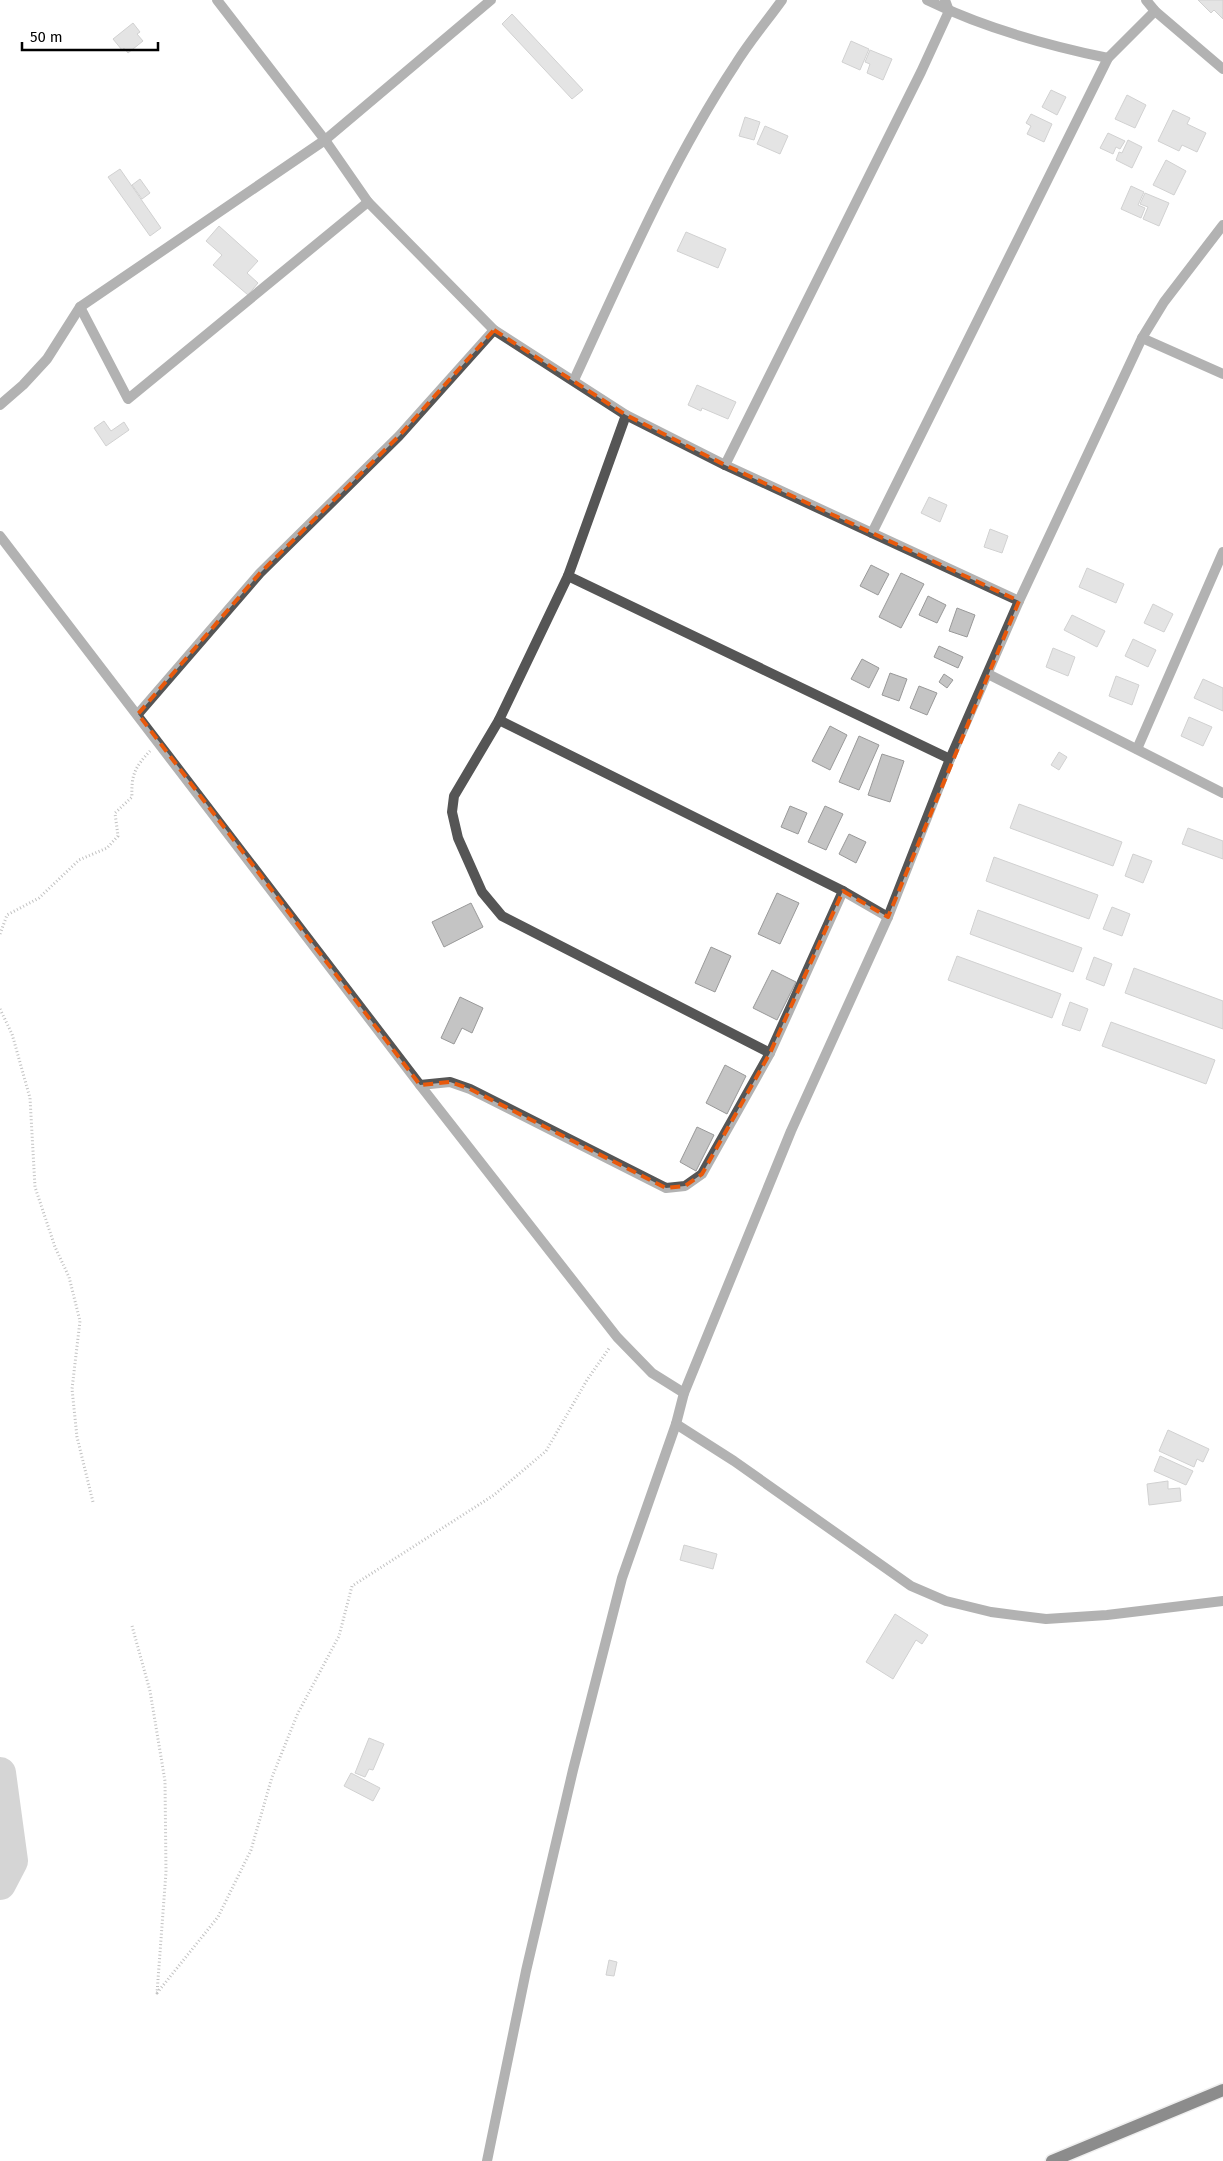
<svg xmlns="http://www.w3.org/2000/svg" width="1223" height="2161" font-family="'Fira Sans',sans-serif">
<rect width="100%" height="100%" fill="#fff"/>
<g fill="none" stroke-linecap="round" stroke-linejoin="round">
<path stroke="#a3a3a3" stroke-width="32" d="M0,1773l12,88 -12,23"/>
</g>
<g fill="#c4c4c4" stroke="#999">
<path d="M1198,0h25v19l-9,-9 -3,3z"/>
<path d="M512,14l71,76 -11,9 -70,-75z"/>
<path d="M133,23l7,9 -3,2 6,7 -15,12 -4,-5 -2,2 -9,-11z"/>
<path d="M851,41l18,8 -9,21 -18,-8z"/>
<path d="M870,50l22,9 -9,21 -16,-7 3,-9 -5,-2z"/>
<path d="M1051,90l15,7 -9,18 -15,-8z"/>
<path d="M1127,95l19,10 -11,23 -20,-9z"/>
<path d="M1173,110l17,8 -3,6 19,9 -9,19 -15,-7 -3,6 -21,-10z"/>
<path d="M1031,114l21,10 -8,18 -17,-8 4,-8 -5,-3z"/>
<path d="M745,117l15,5 -6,18 -15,-4z"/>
<path d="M765,126l23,10 -8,18 -23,-10z"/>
<path d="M1108,133l17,8 -5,8 -4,-2 -3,7 -13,-6z"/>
<path d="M1128,140l14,7 -10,21 -16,-8 3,-8 3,1z"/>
<path d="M1166,160l20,11 -12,24 -21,-10z"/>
<path d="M120,169l41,59 -11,8 -42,-59z"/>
<path d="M140,179l10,14 -8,6 -10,-14z"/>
<path d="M1131,186l13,6 -6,13 7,3 -4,10 -20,-9z"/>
<path d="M1145,193l24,10 -10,23 -16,-7 5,-12 -8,-3z"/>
<path d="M219,226l39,35 -11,12 11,10 -10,12 -35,-30 9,-10 -16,-14z"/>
<path d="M686,232l40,17 -8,19 -41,-17z"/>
<path d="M697,385l39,17 -8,17 -26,-11 -1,3 -13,-6z"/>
<path d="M104,421l7,10 13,-9 5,8 -23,16 -12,-18z"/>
<path d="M929,497l18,8 -7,17 -19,-9z"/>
<path d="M990,529l18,7 -6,17 -18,-6z"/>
<path d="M871,565l18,9 -11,21 -18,-9z"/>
<path d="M1087,568l37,16 -8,19 -37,-16z"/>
<path d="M901,573l23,11 -23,44 -22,-11z"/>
<path d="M928,596l18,9 -9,18 -18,-8z"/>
<path d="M1153,604l20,10 -9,18 -20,-9z"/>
<path d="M957,608l18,7 -8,22 -18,-6z"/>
<path d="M1072,615l33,16 -8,16 -33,-17z"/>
<path d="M1133,639l23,11 -8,17 -23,-11z"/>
<path d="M939,646l24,11 -5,11 -24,-11z"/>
<path d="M1053,648l22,9 -7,19 -22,-9z"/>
<path d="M862,659l17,9 -10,20 -18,-9z"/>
<path d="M890,673l17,6 -8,22 -17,-6z"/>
<path d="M944,674l9,6 -6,8 -8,-6z"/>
<path d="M1116,676l23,9 -7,20 -23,-9z"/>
<path d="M1203,679l20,9v23l-29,-13z"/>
<path d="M919,686l18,7 -10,22 -17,-7z"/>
<path d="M1189,717l23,10 -9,19 -22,-10z"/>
<path d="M830,726l17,9 -17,35 -18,-9z"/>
<path d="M859,736l20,9 -20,45 -20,-8z"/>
<path d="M1059,752l8,5 -8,13 -8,-5z"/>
<path d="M882,754l22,7 -14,41 -22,-7z"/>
<path d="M1019,804l103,38 -9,24 -103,-38z"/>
<path d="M790,806l17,7 -9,21 -17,-7z"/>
<path d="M825,806l18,8 -17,36 -18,-8z"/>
<path d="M1188,828l35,13v18l-41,-15z"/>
<path d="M849,834l17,8 -10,21 -17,-9z"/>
<path d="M1133,854l19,7 -9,22 -18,-7z"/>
<path d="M994,857l104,38 -9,24 -103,-38z"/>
<path d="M777,893l22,10 -19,41 -22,-10z"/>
<path d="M471,903l12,24 -39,20 -12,-25z"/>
<path d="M1112,907l18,7 -8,22 -19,-7z"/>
<path d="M978,910l104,38 -9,24 -103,-38z"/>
<path d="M711,947l20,9 -16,36 -20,-9z"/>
<path d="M957,956l104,38 -9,24 -104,-38z"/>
<path d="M1094,957l18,7 -8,22 -18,-7z"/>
<path d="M1134,968l89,33v28l-98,-36z"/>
<path d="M772,970l24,12 -19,38 -24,-12z"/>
<path d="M460,997l23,11 -11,25 -10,-5 -8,16 -13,-6z"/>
<path d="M1070,1002l18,7 -8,22 -18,-6z"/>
<path d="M1111,1022l104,38 -9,24 -104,-38z"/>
<path d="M725,1065l21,11 -19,38 -21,-11z"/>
<path d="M697,1127l17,8 -18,36 -16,-9z"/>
<path d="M1168,1430l41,19 -6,13 -6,-3 -3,8 -35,-16z"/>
<path d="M1160,1456l33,15 -7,14 -32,-14z"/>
<path d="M1168,1481v8l12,-1 1,13 -32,4 -2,-21z"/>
<path d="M684,1545l33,9 -4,15 -33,-9z"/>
<path d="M895,1614l33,21 -6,9 -6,-4 -23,39 -27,-17z"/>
<path d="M369,1738l15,6 -11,26 -4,-1 -4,8 -10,-4z"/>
<path d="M351,1773l29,15 -7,13 -29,-15z"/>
<path d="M609,1960l8,2 -3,14 -8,-1z"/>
</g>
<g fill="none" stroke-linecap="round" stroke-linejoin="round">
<g stroke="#dbdbdb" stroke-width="15">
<path id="primary" d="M1052,2161l171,-71"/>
</g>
<g stroke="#777" stroke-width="3" stroke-dasharray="1 2.5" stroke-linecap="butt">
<path d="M0,934l7,-19 32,-17 40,-38 28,-12 11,-12 -3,-23 17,-16c-1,-22 3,-30 18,-46"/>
<path d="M0,1009l12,25 18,64 5,89 20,60 14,30 11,44 -8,68 5,48 16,65"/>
<path d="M132,1626l18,65 15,90 1,91 -9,121 61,-76 33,-67 21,-73 26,-64 41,-77 13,-50 142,-91 52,-44 41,-71 23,-33"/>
</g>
<g stroke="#555" stroke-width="10">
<path d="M217,0l108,140 43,62 126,128 132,85 99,50 294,136"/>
<path d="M927,0c57,28 118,45 181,58"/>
<path d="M1146,0l9,11 68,58"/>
<path d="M80,307l48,92 240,-197"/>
<path d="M1142,338l81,36"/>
<path d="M574,380c49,-106 97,-218 161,-315 14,-23 32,-44 47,-65"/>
<path d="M0,405l23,-20 24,-26 33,-52 245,-167 166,-140"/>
<path d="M626,415l-58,161 -69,144 -45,76 -2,16 6,26 24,54 20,24 268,137"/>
<path d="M725,465l196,-393 28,-61 -4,-11"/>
<path d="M872,533l236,-475 47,-47"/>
<path d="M0,536l420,549 197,252 35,36 32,20"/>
<path d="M568,576l382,183"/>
<path d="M988,674l235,119"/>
<path d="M138,714l122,-141 139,-137 95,-106"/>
<path d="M499,720l344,171 45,26"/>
<path d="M1137,749l86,-197"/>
<path d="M420,1085l30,-3 20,7 196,99 19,-2 17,-12 68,-121 73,-162"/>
<path d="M676,1424l58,37 177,125 35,15 45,11 55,7 61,-4 116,-14"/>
<path d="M487,2161l39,-190 47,-201 49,-192 54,-154 8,-31 107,-262 97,-214 62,-158 69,-158 123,-263 22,-36 59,-77"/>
</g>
<use href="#primary" stroke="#000" stroke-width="12"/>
</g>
<path d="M0 0H1223V2161H0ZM494,330l132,85 99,50 294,136 -131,316 -45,-26 -73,162 -68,121 -17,12 -19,2 -196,-99 -20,-7 -30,3 -282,-371 122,-141 139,-137z" fill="#fff" fill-opacity=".55" fill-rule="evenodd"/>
<path fill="none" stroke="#e8590c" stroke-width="4" stroke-dasharray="10 6" stroke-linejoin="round" d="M494,330l132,85 99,50 294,136 -131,316 -45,-26 -73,162 -68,121 -17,12 -19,2 -196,-99 -20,-7 -30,3 -282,-371 122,-141 139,-137z"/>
<path d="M22 42v8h136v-8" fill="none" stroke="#000000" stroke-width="2.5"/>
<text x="30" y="42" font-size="15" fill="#000000" stroke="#ffffff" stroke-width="4" paint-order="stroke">50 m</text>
</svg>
